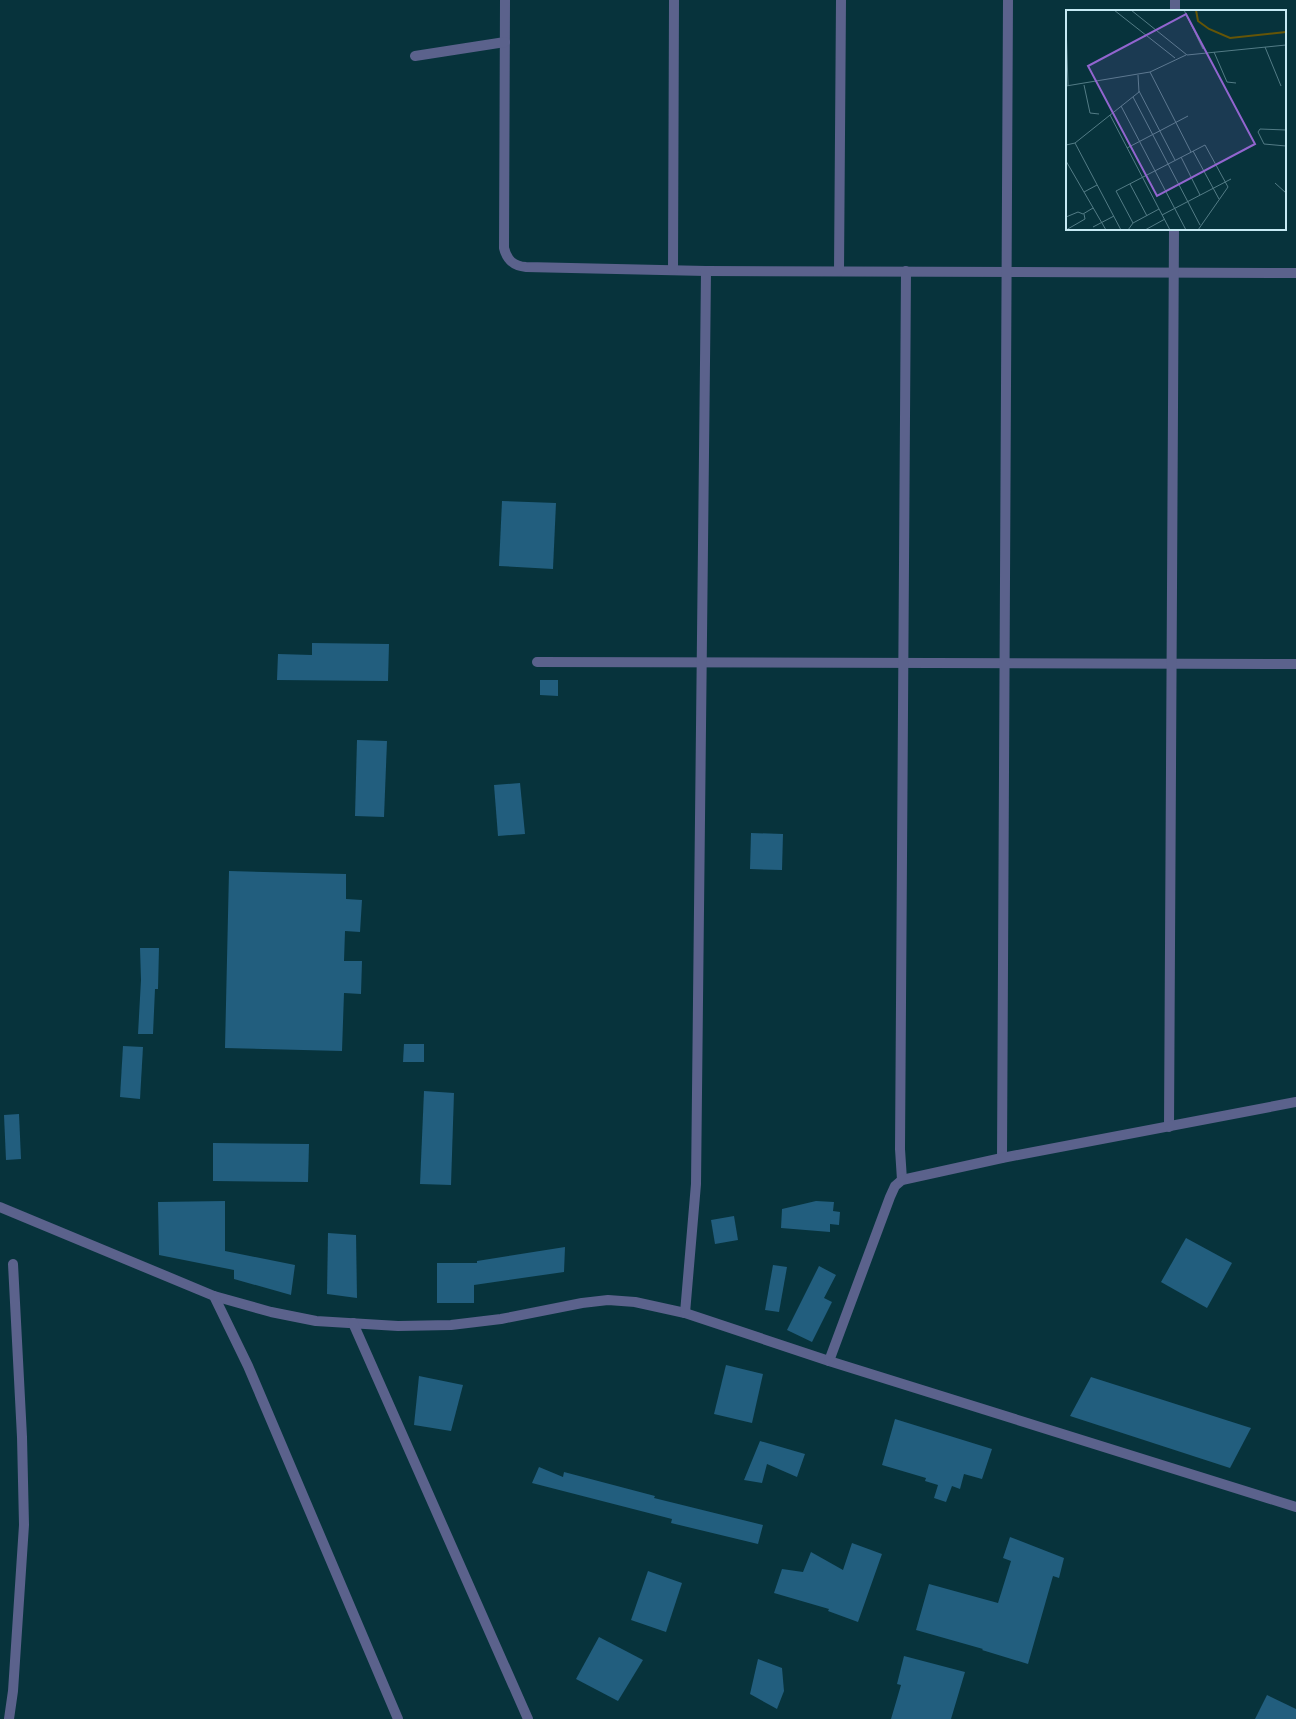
<svg xmlns="http://www.w3.org/2000/svg" width="1296" height="1719" font-family="'Work Sans',sans-serif">
<rect width="100%" height="100%" fill="#07333c"/>
<g fill="#225e7e">
<path d="M502,501l54,2 -3,66 -54,-3z"/>
<path d="M312,643l77,1 -1,37 -111,-1 1,-26 34,1z"/>
<path d="M540,680h18v16l-18,-1z"/>
<path d="M357,740l30,1 -3,76 -29,-1z"/>
<path d="M520,783l5,51 -27,2 -4,-51z"/>
<path d="M751,833l32,1 -1,36 -32,-1z"/>
<path d="M229,871l117,3v25l16,1 -2,32 -15,-1 -1,30h18l-1,33 -17,-1 -2,58 -117,-3z"/>
<path d="M140,948h19l-1,41h-3l-2,45h-15l3,-54z"/>
<path d="M404,1044h20v18h-21z"/>
<path d="M123,1046l20,1 -3,52 -20,-2z"/>
<path d="M424,1091l30,2 -3,92 -31,-1z"/>
<path d="M19,1114l2,45 -15,1 -2,-45z"/>
<path d="M213,1143l96,1 -1,38 -95,-1z"/>
<path d="M225,1201v50l70,14 -4,30 -57,-16v-9l-75,-15 -1,-53z"/>
<path d="M816,1201l18,1 -1,9 7,1 -1,13 -9,-1v8l-49,-4 1,-19z"/>
<path d="M734,1216l4,24 -23,4 -4,-24z"/>
<path d="M328,1233l28,2 1,63 -30,-4z"/>
<path d="M1186,1238l46,25 -25,45 -46,-26z"/>
<path d="M565,1247l-1,25 -90,13v18h-37v-40h40v-2z"/>
<path d="M773,1265l14,2 -8,45 -14,-2z"/>
<path d="M819,1266l17,9 -12,23 8,4 -20,40 -25,-12z"/>
<path d="M726,1365l37,9 -11,49 -38,-9z"/>
<path d="M419,1376l44,9 -12,46 -37,-6z"/>
<path d="M1091,1377l160,51 -21,40 -160,-52z"/>
<path d="M895,1419l97,30 -10,30 -18,-5 -4,15 -8,-3 -6,16 -12,-4 4,-13 -13,-4 1,-3 -44,-13z"/>
<path d="M760,1441l45,13 -8,23 -30,-13 -5,19 -18,-3z"/>
<path d="M539,1467l24,10 1,-5 91,24 -1,2 109,27 -5,19 -87,-21 1,-4 -140,-36z"/>
<path d="M1010,1537l54,21 -5,20 -6,-2 -25,88 -46,-14 1,-1 -67,-19 13,-46 69,19 13,-42 -8,-3z"/>
<path d="M852,1543l30,11 -24,68 -30,-11 1,-2 -55,-16 8,-24 21,3 8,-20 32,18z"/>
<path d="M648,1571l34,12 -16,49 -35,-12z"/>
<path d="M599,1637l44,23 -25,41 -42,-22z"/>
<path d="M904,1656l61,16 -14,47h-60l10,-34 -4,-1z"/>
<path d="M758,1659l24,9 2,23 -7,18 -27,-15z"/>
<path d="M1267,1695l29,14v10h-41z"/>
</g>
<g fill="none" stroke-linecap="round" stroke-linejoin="round">
<g stroke="#5b628c" stroke-width="10">
<path d="M505,0l-1,248c3,12 9,18 22,19l180,4 590,2"/>
<path d="M1175,11v-11"/>
<path d="M415,56l90,-14"/>
<path d="M673,270l1,-270"/>
<path d="M839,271l2,-271"/>
<path d="M537,662l759,2"/>
<path d="M1169,1127l5,-898"/>
<path d="M1002,1158l6,-1158"/>
<path d="M902,1180l-2,-31 6,-878"/>
<path d="M214,1296l57,16 45,9 82,5 53,-1 50,-6 81,-16 26,-3 27,2 50,11 144,48 467,146"/>
<path d="M685,1313l11,-129 10,-913"/>
<path d="M353,1323l175,396"/>
<path d="M829,1361l61,-164 5,-11 7,-6 100,-22 294,-56"/>
<path d="M9,1719l4,-28 11,-166 -2,-88 -9,-173"/>
</g>
<path stroke="#5b628c" stroke-width="10" d="M0,1207l214,89 34,70 150,353"/>
</g>
<g transform="translate(1066 10)">
<rect width="220" height="220" fill="#07333c"/>
<path fill="none" stroke="#655507" stroke-width="2" d="M130,0l2,11 11,8 21,9 56,-6"/>
<path fill="none" stroke="#537c86" stroke-width="1" d="M48,0l61,48M65,0l56,45 99,-10M118,0l19,39M0,14l2,61M199,37l16,39M148,42l13,30 9,1M84,62l41,80M18,75l6,28 9,1M0,76l84,-14 36,-17M73,81l36,69M67,87l67,128M55,96l65,124M44,105l60,115M220,120l-26,-1 -2,3 6,12 22,2M9,133l46,87M0,135l9,-2 64,-51 -1,-17M61,138l61,-32M127,141l26,48M115,147l19,38M0,151l40,69M209,173l11,10M64,174l17,32M18,182l13,-7M96,205l69,-36M0,207l12,-5 5,2 10,-6M67,213l-17,-32 89,-46 23,42 -30,43M27,217l21,-11M0,220l19,-11 -1,-5M62,220l5,-7 26,-14M79,220l20,-11"/>
<path fill="#9265cf" fill-opacity="0.15" stroke="#9265cf" stroke-width="2" d="M120,4l69,130 -98,52 -69,-130z"/>
<rect width="220" height="220" fill="none" stroke="#c6eaf4" stroke-width="2"/>
</g>
</svg>
